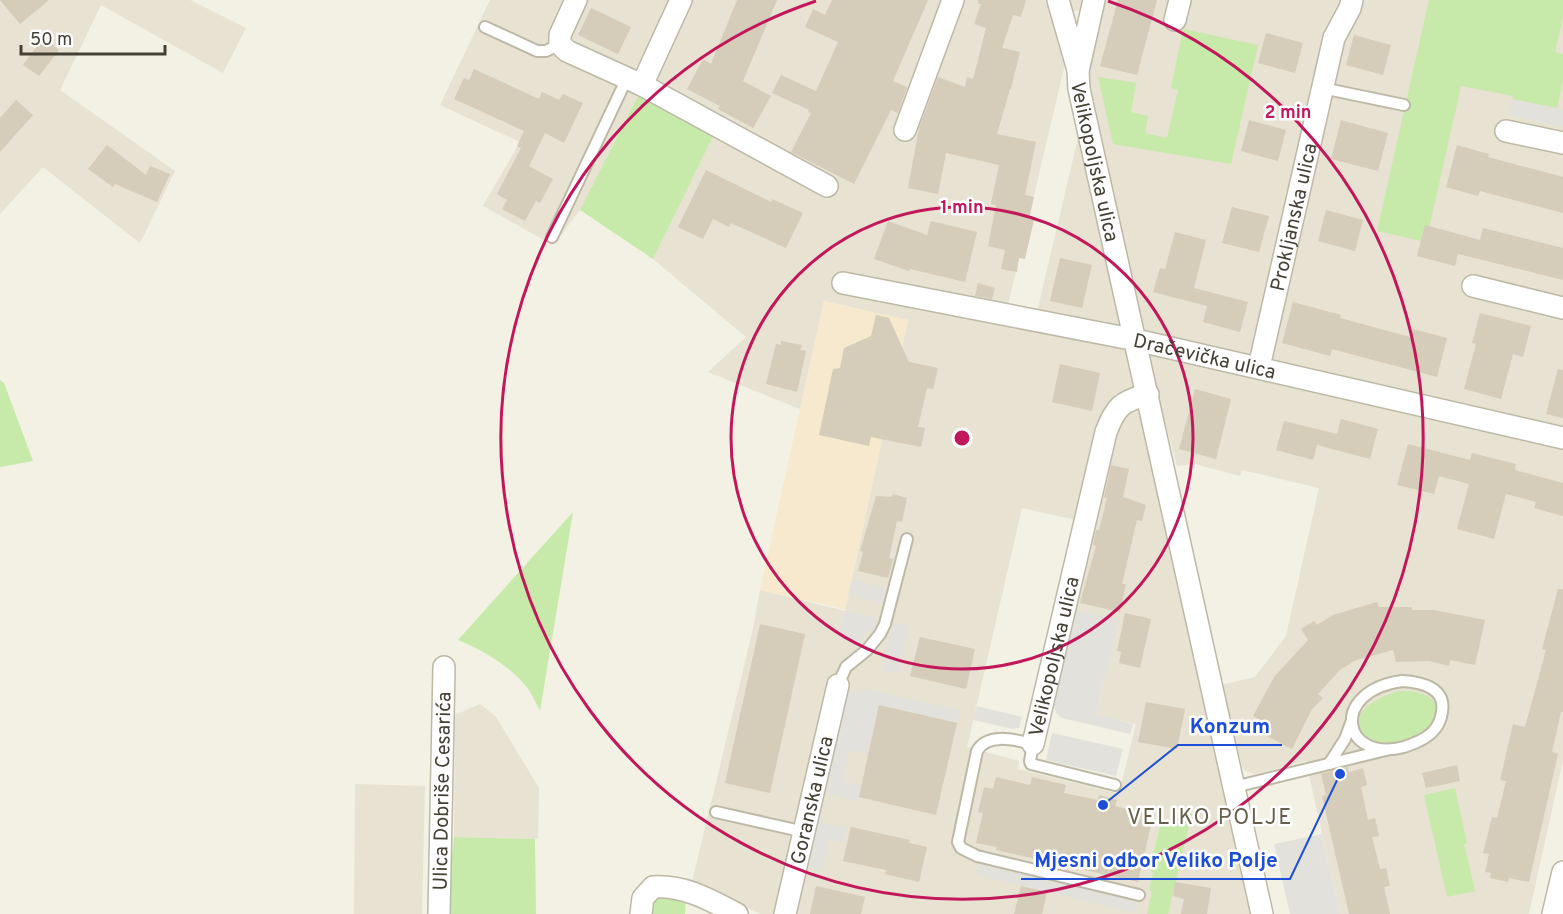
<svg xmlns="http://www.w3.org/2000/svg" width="1563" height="914" font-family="Overpass,sans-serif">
<rect width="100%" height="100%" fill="#f3f0e4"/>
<g fill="#e7e2d1" fill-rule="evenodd">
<path d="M0,0h190l56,28 -23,45 -122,-68 -41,85 115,81 -35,72 -97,-76 -43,47z"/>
<path d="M490,0h596l-4,10 -28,4 11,50 -57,241 29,7 42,-178 174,780h-492l-69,-32 61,-253 7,-39 85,21 63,-291 -84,-19 -24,108 -92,-37 38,-35 -93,-78 59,-123 -74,-40 -58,114 -27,35 -70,-39 37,-64 -80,-37zM1022,508l72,16 -19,86 43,11 -22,94 40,9 -17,70 -101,-25 1,-8 -52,-14z"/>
<path d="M1103,0h460v760l-34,154h-189l-34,-153 -51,13 -10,-3 -3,-5 -21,-81 34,-8 31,-41 33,-148 -77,-18 -2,6 -45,-12 -18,2 -25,-93 -63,-282v-24z"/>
<path d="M480,704l16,13 43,71 -1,51 -84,-2 1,-122z"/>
<path d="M355,784l70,2 -3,128h-68z"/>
</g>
<path fill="#f6e9cd" d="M824,301l84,19 -63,289 -85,-19z"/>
<g fill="#c7e9aa">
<path d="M1429,0h134v17l-8,35 8,2v27l-6,27 -45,-9 1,-3 -52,-10 -35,156 -49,-11z"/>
<path d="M1183,29l75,16 -27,119 -118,-20 -15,-67 38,6 -5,29 17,4 -3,17 22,5 11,-48 -7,-2z"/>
<path d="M638,96l75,40 -60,123 -73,-49z"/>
<path d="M0,380l4,3 29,78 -33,6z"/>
<path d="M573,512l-33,199c-4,-7 -7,-15 -11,-21 -17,-23 -46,-40 -71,-50z"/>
<path d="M1401,691c65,-1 28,59 -20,51 -7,-1 -15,-4 -20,-11 -13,-21 24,-37 40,-40z"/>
<path d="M1455,788l12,55 -3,1 11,47 -28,6 -23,-102z"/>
<path d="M1192,813l-24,101h-21l5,-23 -3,-1 4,-18 -3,-5 10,-40 9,-7z"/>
<path d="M454,837l81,2 1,75h-87l2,-50z"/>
<path d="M666,891l20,4 -1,19h-36l7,-16z"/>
</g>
<g fill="#e3e1dc">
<path d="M1512,99l51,11v17l-54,-12z"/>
<path d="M852,580l37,9 -3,15 -38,-9z"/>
<path d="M1075,610l44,10 -23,94 37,10 -3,10 -68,-16 -6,-5 -3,-11z"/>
<path d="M845,611l32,7 -3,13 -7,-1 -4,14 -25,-6z"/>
<path d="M895,623l13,3 -10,48 -16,-3 10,-44z"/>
<path d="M863,689l97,21 -3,13 -19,-6 -1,5 -15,-1 1,-6 -13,-3 -14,1 1,-5 -5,-1 -16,12 -4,16 4,1 -4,19 -23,-5 -6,31 19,5 -4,15 -33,-8 23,-102 14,3z"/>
<path d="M977,706l45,11 -3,11 -6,1 -40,-9z"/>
<path d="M1052,733l71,16 -7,27 -70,-16z"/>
<path d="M818,822l29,6 -3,15 -15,-3 -7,31 -14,-3z"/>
<path d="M1322,834l18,80h-50l-16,-70z"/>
<path d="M980,864l158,37 -2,12 -159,-38z"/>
</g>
<g fill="#d5ccb9">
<path d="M0,0h49l-29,24z"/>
<path d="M737,0h40l-34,81 28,15 -18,32 -35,-19 2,-3 -33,-17 16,-30 8,5z"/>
<path d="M832,0h96l-35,81 14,6 -9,26 -7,-3 -37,74 -63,-32 20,-39 -3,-1 1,-2 -37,-17 9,-18 35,16 22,-49 -33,-15 8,-18 12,6z"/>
<path d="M978,0h48l-5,17 -8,-2 -11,33 18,4 -9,37h-1l-13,45 39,8 -11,53 9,2 -5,22 5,1 -9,39 -6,-1 -2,14 -16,-3 4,-19 -17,-4 8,-41 -5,-1 8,-39 -53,-12 -8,41 -30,-6 11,-60 19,-51 27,10 2,-10 6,2 13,-51 -12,-4 7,-20h-3z"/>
<path d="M1118,0h39l-20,75 -37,-9z"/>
<path d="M591,8l40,19 -13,27 -40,-19z"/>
<path d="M1266,33l37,10 -8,30 -37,-10z"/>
<path d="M1354,35l37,10 -8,30 -37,-10z"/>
<path d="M43,38l16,12 -20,26 -16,-11z"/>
<path d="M474,69l65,30 3,-7 17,8 4,-6 20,9 -19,40 -19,-10 -16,33 24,13 -13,24 -4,-2 -11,20 -23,-12 5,-9 -10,-6 24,-46 -4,-2 7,-15 -70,-32 10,-21 5,2z"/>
<path d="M16,100l17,15 -33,37v-34z"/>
<path d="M1249,120l37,10 -8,31 -37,-10z"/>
<path d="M1341,120l47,13 -10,38 -47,-12z"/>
<path d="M107,145l39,30 4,-9 20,8 -13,28 -42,-18 -2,3 -25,-18z"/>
<path d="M1457,145l32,9 -1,3 75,20v36l-83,-22 -2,5 -32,-9z"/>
<path d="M706,170l65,32 1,-3 31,14 -17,35 -55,-25 -2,4 -16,-8 -10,20 -25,-12z"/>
<path d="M1232,207l37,9 -10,36 -37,-9z"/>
<path d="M1326,210l37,10 -8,31 -37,-10z"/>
<path d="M888,221l39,14 4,-14 46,11 -12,50 -55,-13 -1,2 -35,-12z"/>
<path d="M1425,225l55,15 3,-12 80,20v32l-105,-26 -3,12 -38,-10z"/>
<path d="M1175,232l31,8 -12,48 54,14 -8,30 -37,-10 4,-16 -54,-14 7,-24 5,1z"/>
<path d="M1060,258l32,7 -10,43 -32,-7z"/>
<path d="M978,283l17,5 -3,11 -17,-3z"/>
<path d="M1293,302l48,13 -1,3 70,19 3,-8 34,9 -10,39 -105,-28 -2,7 -48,-13z"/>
<path d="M1480,313l51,13 -8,31 -10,-3 -12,45 -37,-10 12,-45 -4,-1z"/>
<path d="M876,315l13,3 20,44 29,6 -5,21 -6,-1 -9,39 7,1 -4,19 -50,-10 -2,9 -50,-11 14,-66 7,-1 4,-20 27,-12z"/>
<path d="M781,341l21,4 -2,5 6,1 -9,41 -31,-8 10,-40 5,1z"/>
<path d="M1060,364l40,9 -8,38 -40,-9z"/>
<path d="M1558,369l5,1v48l-17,-4z"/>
<path d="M1195,389l36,10 -15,60 -37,-10z"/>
<path d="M1341,419l37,10 -8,30 -53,-14 -4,15 -37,-10 8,-29 53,13z"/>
<path d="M1408,444l62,16 2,-7 44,11 -1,6 48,13v33l-29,-8 2,-6 -30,-8 -12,45 -37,-10 12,-45 -30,-8 -5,18 -37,-9z"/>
<path d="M1111,465l18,4 -6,28 23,8 -4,16 -5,-1 -15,64h4l-6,28 -40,-9 16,-57 -3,-1 3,-15h3l8,-32h-3z"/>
<path d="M893,494l14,4 -5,24 -5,-1 -8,37 4,1 -5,19 -30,-7 5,-19 -3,-1 16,-55 16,1z"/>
<path d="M1558,589h5v123h-2l-9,40 6,2 -29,128 -20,-4 -1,4 -18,-4 1,-5 -6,-1 4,-18 -6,-1 9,-36 5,1 9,-37 -6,-1 13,-56 12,3 21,-77 -4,-1z"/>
<path d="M1377,602l2,5h33v3h22l51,10 -10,45 -25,-5 -1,6 -20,-5 -33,1 -3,-12 -39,11 -14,9 -22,24 5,4 -11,11 -20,40 -35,-18 5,-10 -9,-5 21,-39 34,-37 -7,-11 13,-8 3,4 16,-10z"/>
<path d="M1125,613l26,6 -11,49 -21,-5 2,-11 -4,-1z"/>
<path d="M760,624l45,10 -35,159 -45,-10z"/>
<path d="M920,637l55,12 -9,40 -56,-13z"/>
<path d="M1146,702l39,7 -8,40 -39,-7z"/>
<path d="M879,705l78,18 -21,92 -77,-18z"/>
<path d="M1457,765l3,16 -34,7 -4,-15z"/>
<path d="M1348,767l1,5 14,-4 4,17 -6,2 7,33 7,-2 4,18 -7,1 8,32 6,-1 4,18 -6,1 6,27h-41l-27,-118 4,-1 -5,-21z"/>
<path d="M996,777l34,8 2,-8 34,8 -2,8 34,7 1,-5 18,5 -2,6 34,8v1l4,1 -15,66 -142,-32 1,-3 -21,-4 7,-30 -5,-1 6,-25 9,2z"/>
<path d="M851,827l59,13 -1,3 18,4 -8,35 -34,-8 1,-4 -43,-9z"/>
<path d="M1175,882l36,6 -4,26h-26l3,-15 -11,-3z"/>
<path d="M816,886l49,11 -4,17h-51z"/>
<path d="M1021,886l26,6 -5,22h-28z"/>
</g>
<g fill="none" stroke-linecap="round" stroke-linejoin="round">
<g stroke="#beb8a6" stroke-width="14">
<g id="lane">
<path d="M485,27l52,24h9l14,-7"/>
<path d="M1322,88l82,17"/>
<path d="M552,237l75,-159"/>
<path d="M1402,681c20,1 44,7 40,31 -1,7 -3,12 -7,17 -8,10 -20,14 -31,18 -63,16 -75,-56 -2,-66z"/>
<path d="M838,685l8,-18 21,-17 13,-16 5,-10 22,-85"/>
<path d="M1329,764l16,-25 6,-16"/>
<path d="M1115,785l-84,-21 -1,-3 3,-17c-17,-4 -46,-12 -56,7l-19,91 3,6 16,8 162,39"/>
<path d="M1234,787l152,-37"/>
<path d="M716,812l89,20"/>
</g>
</g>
<g stroke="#beb8a6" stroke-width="24">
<g id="street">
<path d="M576,0l-16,35v9l7,7 75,34"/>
<path d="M681,0l-39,85 185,101"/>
<path d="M1058,0l20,70"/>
<path id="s1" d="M1094,0l-16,71 1,18 183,825"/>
<path d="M1175,20l5,-20"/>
<path d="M905,130l48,-130"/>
<path d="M1506,131l57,12"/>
<path id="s2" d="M843,283l293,57 427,98"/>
<path d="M1473,286l90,22"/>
<path id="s3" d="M1259,367l75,-329 16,-30 2,-8"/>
<path id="s4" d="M1033,744l73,-312c10,-26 15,-30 42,-38"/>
<path id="s5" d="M439,914l5,-247"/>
<path d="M641,914l2,-16 10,-11c32,-2 57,13 84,27"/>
<path id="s6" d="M785,914l53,-229"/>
<path d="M1553,914l10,-42"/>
</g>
</g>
<use href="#lane" stroke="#fff" stroke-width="10"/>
<use href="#street" stroke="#fff" stroke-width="21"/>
</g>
<g fill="none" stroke="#c2185b" stroke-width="3">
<circle cx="962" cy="438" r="231"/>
<path d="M1108 1A461 461 0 1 1 816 1"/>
</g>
<g text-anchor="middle" stroke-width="5" stroke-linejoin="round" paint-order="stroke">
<g font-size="20" fill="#454034" stroke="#fff">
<text dy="7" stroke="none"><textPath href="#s1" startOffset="165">Velikopoljska ulica</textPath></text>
<text dy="7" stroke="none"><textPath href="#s3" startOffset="154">Prokljanska ulica</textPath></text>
<text dy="7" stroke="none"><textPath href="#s2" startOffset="369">Dračevička ulica</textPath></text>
<text dy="7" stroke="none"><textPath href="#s4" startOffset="90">Velikopoljska ulica</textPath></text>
<text dy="7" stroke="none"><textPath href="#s5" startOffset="123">Ulica Dobriše Cesarića</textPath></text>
<text dy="7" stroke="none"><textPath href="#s6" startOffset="117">Goranska ulica</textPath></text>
</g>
<g font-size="22" letter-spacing="1.5" fill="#685f4a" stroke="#fff">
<text x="1210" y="824">VELIKO POLJE</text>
</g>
</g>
<circle cx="962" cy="438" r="9" fill="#c2185b" stroke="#fff" stroke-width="3"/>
<g font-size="18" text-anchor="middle" font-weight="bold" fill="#c2185b" stroke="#fff" stroke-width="5" stroke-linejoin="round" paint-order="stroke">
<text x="1288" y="118">2 min</text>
<text x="962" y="213">1 min</text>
</g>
<path fill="none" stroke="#1d4ed8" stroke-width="2" d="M1103 805L1178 745H1282M1340 774L1290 879H1021"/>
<g fill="#1d4ed8" stroke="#fff" stroke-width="2">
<circle cx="1103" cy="805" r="6"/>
<circle cx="1340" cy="774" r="6"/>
</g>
<g font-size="21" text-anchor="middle" font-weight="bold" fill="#1d4ed8" stroke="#fff" stroke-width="5" stroke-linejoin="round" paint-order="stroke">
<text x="1230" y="733">Konzum</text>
<text x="1156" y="867">Mjesni odbor Veliko Polje</text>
</g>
<path d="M21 45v9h144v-9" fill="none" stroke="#454034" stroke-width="3"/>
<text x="30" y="45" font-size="18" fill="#454034" stroke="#ffffff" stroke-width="4.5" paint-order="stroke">50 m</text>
</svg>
